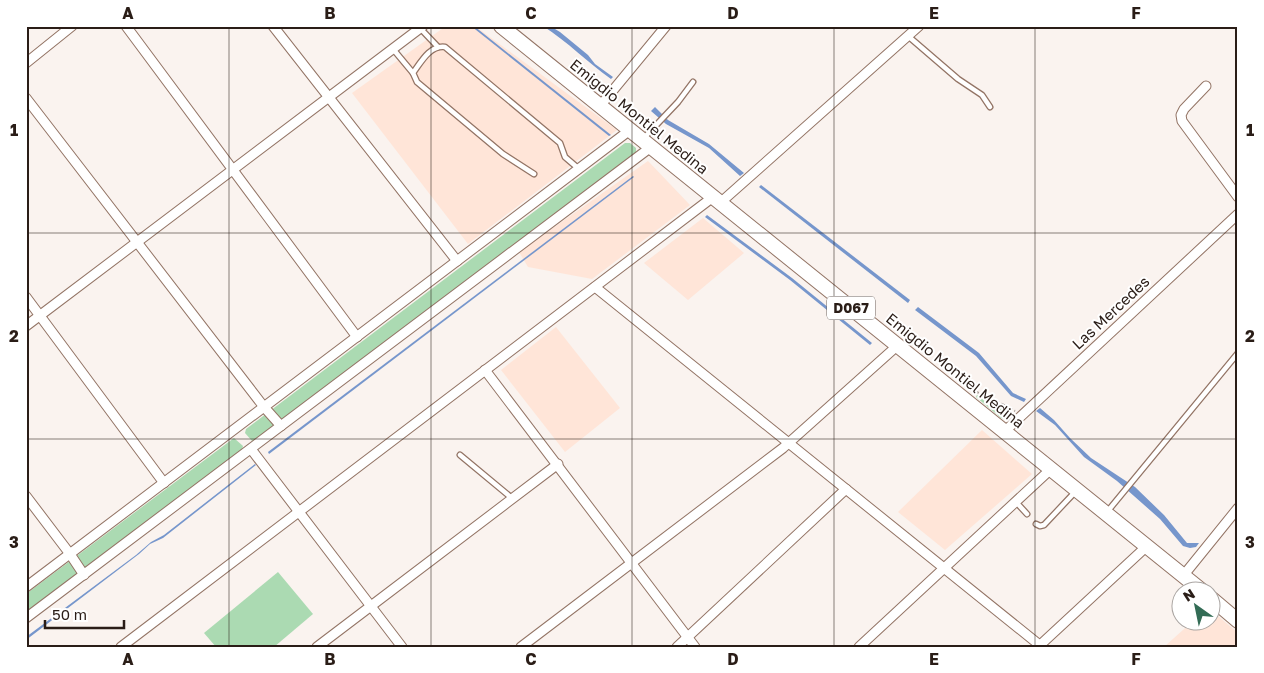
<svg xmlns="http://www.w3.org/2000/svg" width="1264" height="673" font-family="'Golos Text',sans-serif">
<rect width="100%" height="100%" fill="#faf3ef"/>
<g fill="#ffe5d8">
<path d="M446,26h29l142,104 -149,114 -116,-151z"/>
<path d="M648,161l42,44 -98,74 -64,-12 -9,-15z"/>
<path d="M703,218l41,35 -56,47 -44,-37z"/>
<path d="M556,327l64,81 -55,44 -64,-82z"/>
<path d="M982,430l50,44 -87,76 -47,-38z"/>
<path d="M1212,611l26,22v14h-74l29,-26 19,-1z"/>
</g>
<g fill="#abdab2">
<path d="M625,143h5l6,5v5l-381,287 -3,1 -7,-8 1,-4z"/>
<path d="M977,395l34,17v3l-5,5 -5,-2 -25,-21z"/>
<path d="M234,438l9,8 -1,4 -216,163v-19z"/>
<path d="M278,572l35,42 -39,33h-58l-12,-14z"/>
</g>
<g fill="#7696cc">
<path d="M471,26h3l137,109 -2,1z"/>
<path d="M543,26h7l10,6 28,23 7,9 18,13 -2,2c-24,-17 -43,-37 -68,-53z"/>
<path d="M655,107l13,13 41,24 35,29 -4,3 -31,-28 -43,-24 -15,-13z"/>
<path d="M633,176l1,1 -365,277 -1,-2z"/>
<path d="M761,185l149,115 -2,3 -149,-116z"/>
<path d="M707,215l85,63 80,65 -2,2 -80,-65 -85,-63z"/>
<path d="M918,307l61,46 34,40 13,6 -2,3 -13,-6 -35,-40 -61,-46z"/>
<path d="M1040,408l14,12 16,18 21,20 44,29 29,28 23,28h12l-3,4 -6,1 -7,-2 -23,-27 -43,-38 -33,-24 -29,-32 -19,-14z"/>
<path d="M255,464l1,1 -93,73 -13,6 -11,10 -113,86v-3l110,-82 15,-13 13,-7z"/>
</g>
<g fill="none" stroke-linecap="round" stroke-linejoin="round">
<g stroke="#937465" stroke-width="7">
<g id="lane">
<path d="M420,28l18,19"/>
<path d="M908,36l50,43 24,16 8,12"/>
<path d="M393,49l20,24"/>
<path d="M643,139l35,-37 15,-20"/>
<path d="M534,174l-31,-20 -86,-72 -4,-9c8,-11 17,-28 32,-26l115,96 5,14 14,12"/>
<path d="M460,455l53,44"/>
<path d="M1016,502l11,12"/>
<path d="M1107,512l131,-159"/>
<path d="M1036,524l4,2 4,-1 32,-34"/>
</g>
</g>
<g stroke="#937465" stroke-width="11">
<g id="street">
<path d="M126,26l231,311"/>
<path d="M273,26l184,235"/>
<path d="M26,63l46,-37"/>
<path d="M1206,86l-22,23 -3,6 1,6 56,76"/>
<path d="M26,98l238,309 17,19"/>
<path d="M600,106l66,-80"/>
<path d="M720,203l199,-177"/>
<path d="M595,287l447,360"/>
<path d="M26,297l138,186"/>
<path d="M26,326l397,-300"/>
<path d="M485,370l210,277"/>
<path d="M1004,432l234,-218"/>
<path d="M251,449l151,198"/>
<path d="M26,496l44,58 14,21"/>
<path d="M1183,576l55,-68"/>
<path d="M26,587l604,-457"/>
<path d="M26,618l625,-471"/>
<path d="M121,647l592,-450"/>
<path d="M317,647l241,-183"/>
<path d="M521,647l262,-199 114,-102"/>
<path d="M677,647l169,-158"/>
<path d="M859,647l192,-178"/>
<path d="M1038,647l109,-101"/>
</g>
</g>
<g stroke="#937465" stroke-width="16">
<g id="primary">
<path d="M501,26l700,564"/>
<path d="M1212,599l26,22"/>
</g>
</g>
<path stroke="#938984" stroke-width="2" stroke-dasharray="5 2.5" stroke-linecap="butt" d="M974,391l15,6 26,14"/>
<use href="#lane" stroke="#fff" stroke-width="4.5"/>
<use href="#street" stroke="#fff" stroke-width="9"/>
<use href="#primary" stroke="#fff" stroke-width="14"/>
</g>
<path fill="none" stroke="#2a1d17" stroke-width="1" stroke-opacity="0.55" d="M229,26v621M431,26v621M632,26v621M834,26v621M1035,26v621M26,233h1212M26,439h1212"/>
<g text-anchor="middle" stroke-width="4" stroke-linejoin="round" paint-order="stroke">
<rect fill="#fff" stroke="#6a615d" stroke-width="1" x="827" y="296.5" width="48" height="23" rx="4"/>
<g font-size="14" font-weight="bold" fill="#2a1d17">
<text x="851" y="313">D067</text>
</g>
<g font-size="15" fill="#2a1d17" stroke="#fff">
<text transform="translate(639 117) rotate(39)" y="5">Emigdio Montiel Medina</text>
<text transform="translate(1111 313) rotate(-43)" y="5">Las Mercedes</text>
<text transform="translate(955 371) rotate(39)" y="5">Emigdio Montiel Medina</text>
</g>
</g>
<rect width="1264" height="673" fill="none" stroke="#ffffff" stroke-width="55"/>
<g transform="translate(1196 606) rotate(327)"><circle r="24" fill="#ffffff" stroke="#aaa5a2"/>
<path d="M0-4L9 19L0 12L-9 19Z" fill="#336c55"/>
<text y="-8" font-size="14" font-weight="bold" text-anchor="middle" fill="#2a1d17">N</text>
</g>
<path d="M45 620v8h79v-8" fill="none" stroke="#2a1d17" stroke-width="2.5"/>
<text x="52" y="620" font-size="15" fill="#2a1d17" stroke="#ffffff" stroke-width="4" paint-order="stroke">50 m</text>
<rect x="28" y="28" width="1208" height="618" fill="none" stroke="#2a1d17" stroke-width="2"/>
<g font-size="16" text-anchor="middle" font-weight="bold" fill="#2a1d17">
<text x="128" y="19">A</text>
<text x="330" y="19">B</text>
<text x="531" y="19">C</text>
<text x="733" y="19">D</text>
<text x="934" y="19">E</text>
<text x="1136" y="19">F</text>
<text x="14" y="136">1</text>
<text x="1250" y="136">1</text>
<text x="14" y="342">2</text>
<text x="1250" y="342">2</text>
<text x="14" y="548">3</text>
<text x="1250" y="548">3</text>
<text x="128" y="665">A</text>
<text x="330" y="665">B</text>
<text x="531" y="665">C</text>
<text x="733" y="665">D</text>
<text x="934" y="665">E</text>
<text x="1136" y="665">F</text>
</g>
</svg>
